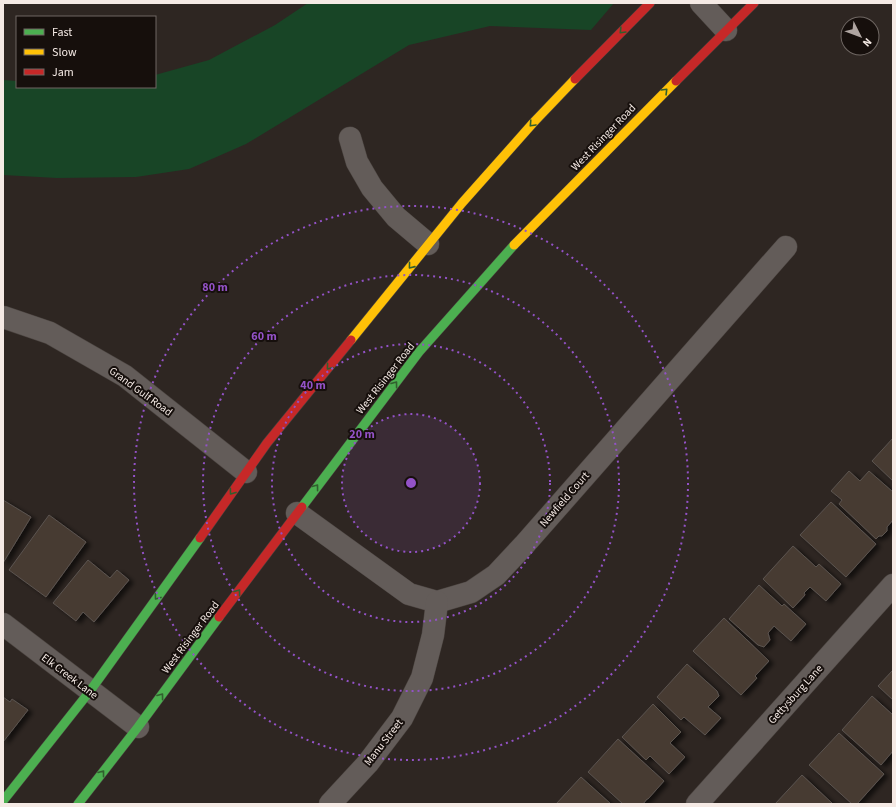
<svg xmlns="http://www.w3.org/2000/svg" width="896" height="807" font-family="'Source Sans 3',sans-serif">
<defs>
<filter id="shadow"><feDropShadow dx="4.5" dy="2.5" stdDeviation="2" flood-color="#0009"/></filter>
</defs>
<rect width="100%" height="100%" fill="#2e2622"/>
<path fill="#184526" d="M308,3h306l-23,27 -101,-4 -81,19 -163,99 -57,25 -53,8 -79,1 -54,-3v-95l14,1v6h138v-12l54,-15 66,-35z"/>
<g fill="#473a31" stroke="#5b5450" filter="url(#shadow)">
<path d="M893,438v43l-21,-20z"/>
<path d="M849,471l11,10 9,-10 24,21v28l-6,7v4l-5,5h-3l-3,3 -37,-35 3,-4 -11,-9z"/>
<path d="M3,500l28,17 -28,46z"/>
<path d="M831,502l45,42 -30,33 -46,-42z"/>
<path d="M49,515l37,27 -40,55 -37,-27z"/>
<path d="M793,546l23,21 3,-3 22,20 -15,17 -16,-14 -6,6 1,2 -12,13 -30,-29z"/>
<path d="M88,560l22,18 7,-8 12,10 -35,42 -11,-10 -7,9 -23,-18z"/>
<path d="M759,585l23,21 2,-2 22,20 -15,17 -17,-15 -6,7 2,7 -6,7 -6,-2 -29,-26z"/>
<path d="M724,618l45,43 -14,15 2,2 -16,17 -48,-44z"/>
<path d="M687,664l30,27 2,5 -11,11 13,11 -16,17 -21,-18 -3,3 -24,-23z"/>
<path d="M893,670v30l-15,-14z"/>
<path d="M872,696l21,19v36l-12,14 -39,-35z"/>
<path d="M3,697l7,5 2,-3 16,11 -25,32z"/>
<path d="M653,704l28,28 -11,11 15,14 -16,17 -19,-18 -4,4 -24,-23z"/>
<path d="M839,733l45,41 -27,30h-5l-43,-39z"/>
<path d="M618,739l46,42 -16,18h-1l-4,5h-20l-35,-32z"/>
<path d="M802,775l31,29h-58z"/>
<path d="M581,777l30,27h-55z"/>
</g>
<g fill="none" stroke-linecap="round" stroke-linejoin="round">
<g stroke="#4b4440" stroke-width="23">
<g id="street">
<path d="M701,3l25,27"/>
<path d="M350,138l7,24 15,26 24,29 32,27"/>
<path d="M3,317l47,16 75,43 121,96"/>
<path d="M297,513l112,81 28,8 34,-10 25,-17 29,-31 261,-297"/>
<path d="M3,624l135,103"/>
<path d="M330,804l38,-41 34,-45 20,-40 11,-43 4,-33"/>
<path d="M697,804l196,-219"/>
</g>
</g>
<g stroke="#4b4440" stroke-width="10">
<g id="fast">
<path d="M302,507l117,-155 95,-107"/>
<path d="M3,801l87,-110 110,-153"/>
<path d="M78,804l60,-77 81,-110"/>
</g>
</g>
<g stroke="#4b4440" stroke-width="10">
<g id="slow">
<path d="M514,245l162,-164"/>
<path d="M351,340l111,-137 71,-80 42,-44"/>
</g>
</g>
<g stroke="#4b4440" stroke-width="10">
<g id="jam">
<path d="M575,79l75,-76"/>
<path d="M676,81l78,-78"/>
<path d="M200,538l67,-95 84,-103"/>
<path d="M219,617l83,-110"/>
</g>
</g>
<use href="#street" stroke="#635c59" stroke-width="22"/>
<use href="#fast" stroke="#4caf50" stroke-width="9"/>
<use href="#slow" stroke="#ffc107" stroke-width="9"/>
<use href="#jam" stroke="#c62828" stroke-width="9"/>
</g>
<defs><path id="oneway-chevron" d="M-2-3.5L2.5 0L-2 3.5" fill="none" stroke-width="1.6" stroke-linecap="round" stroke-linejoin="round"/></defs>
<g stroke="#315f2e">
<use href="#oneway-chevron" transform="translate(622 31) rotate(134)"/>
<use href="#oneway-chevron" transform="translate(665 91) rotate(-45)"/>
<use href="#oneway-chevron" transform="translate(532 124) rotate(133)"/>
<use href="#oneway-chevron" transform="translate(411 266) rotate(129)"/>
<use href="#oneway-chevron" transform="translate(329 367) rotate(129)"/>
<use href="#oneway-chevron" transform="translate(395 384) rotate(-53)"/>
<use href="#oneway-chevron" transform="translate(316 487) rotate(-53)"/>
<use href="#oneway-chevron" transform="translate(232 492) rotate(126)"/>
<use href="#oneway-chevron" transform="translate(238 592) rotate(-53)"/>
<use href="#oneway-chevron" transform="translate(157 597) rotate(126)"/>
<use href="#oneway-chevron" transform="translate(161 696) rotate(-53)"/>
<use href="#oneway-chevron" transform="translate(102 773) rotate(-52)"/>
</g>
<circle cx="411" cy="483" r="69" fill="#9352c7" fill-opacity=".12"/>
<g fill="none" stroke="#9352c7" stroke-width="2" stroke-dasharray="2 4">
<circle cx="411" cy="483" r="69"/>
<circle cx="411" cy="483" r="139"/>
<circle cx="411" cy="483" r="208"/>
<circle cx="411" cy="483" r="277"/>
</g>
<g text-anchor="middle" stroke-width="4" stroke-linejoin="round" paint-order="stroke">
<g font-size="11" fill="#f5eae5" stroke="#160f0c">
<text transform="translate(603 137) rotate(-46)" y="4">West Risinger Road</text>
<text transform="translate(385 378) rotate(-52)" y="4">West Risinger Road</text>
<text transform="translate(141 391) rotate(36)" y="4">Grand Gulf Road</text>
<text transform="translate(564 499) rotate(-49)" y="4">Newfield Court</text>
<text transform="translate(190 637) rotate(-53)" y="4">West Risinger Road</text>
<text transform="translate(70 676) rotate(37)" y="4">Elk Creek Lane</text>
<text transform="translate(795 694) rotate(-48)" y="4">Gettysburg Lane</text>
<text transform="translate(383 742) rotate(-52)" y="4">Manu Street</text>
</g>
</g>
<circle cx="411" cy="483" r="6" fill="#9352c7" stroke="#160f0c" stroke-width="2"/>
<g font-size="12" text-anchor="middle" font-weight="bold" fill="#9352c7" stroke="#160f0c" stroke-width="4" stroke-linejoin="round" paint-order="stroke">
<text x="215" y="291">80 m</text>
<text x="264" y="340">60 m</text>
<text x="313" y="389">40 m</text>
<text x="362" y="438">20 m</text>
</g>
<rect width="896" height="807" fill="none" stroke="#f5eae5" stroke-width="8"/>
<rect x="16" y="16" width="140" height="72" fill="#160f0c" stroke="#6f6763"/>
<rect x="24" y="29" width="20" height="6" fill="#4caf50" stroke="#6f6763"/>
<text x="52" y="36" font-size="12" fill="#f5eae5">Fast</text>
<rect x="24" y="49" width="20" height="6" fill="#ffc107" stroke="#6f6763"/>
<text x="52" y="56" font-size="12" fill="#f5eae5">Slow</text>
<rect x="24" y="69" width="20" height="6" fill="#c62828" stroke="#6f6763"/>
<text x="52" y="76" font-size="12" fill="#f5eae5">Jam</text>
<g transform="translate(860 36) rotate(132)"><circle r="19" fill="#160f0c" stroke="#6f6763"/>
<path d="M0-3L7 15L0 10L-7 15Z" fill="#afa5a1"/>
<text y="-6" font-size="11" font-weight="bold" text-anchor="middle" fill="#f5eae5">N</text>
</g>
</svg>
